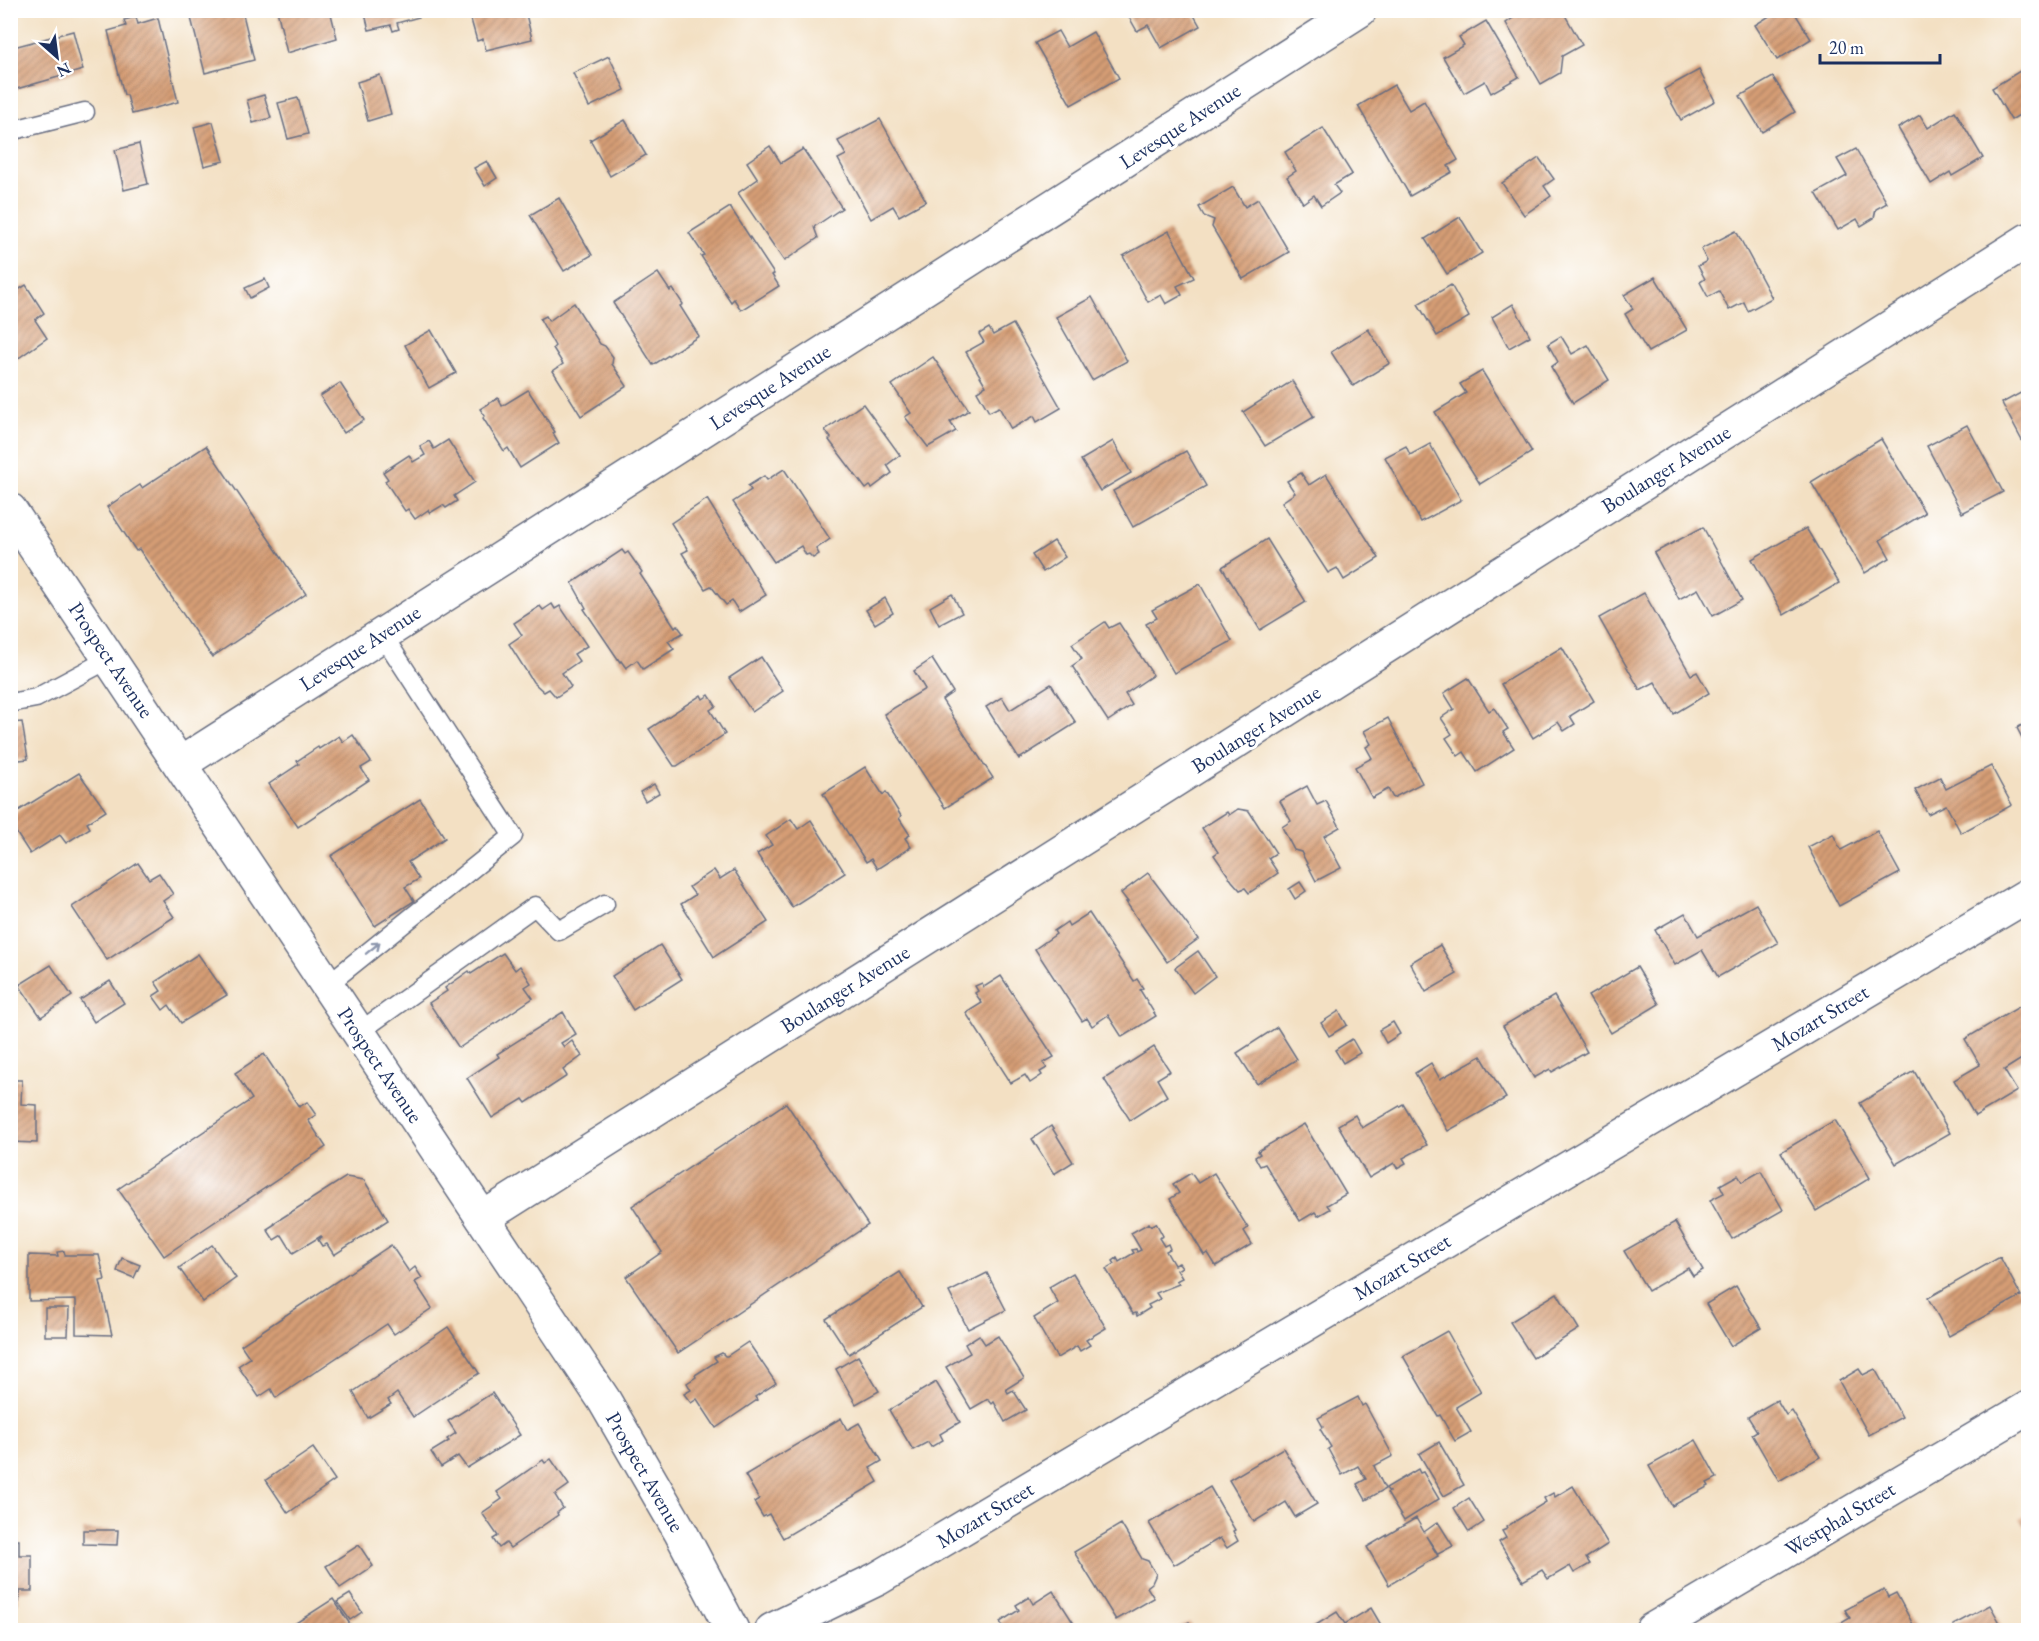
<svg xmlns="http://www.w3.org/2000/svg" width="2039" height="1641" font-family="'EB Garamond',serif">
<defs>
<pattern id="building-hatch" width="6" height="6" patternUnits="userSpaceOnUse" patternTransform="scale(1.5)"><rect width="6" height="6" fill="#d59d75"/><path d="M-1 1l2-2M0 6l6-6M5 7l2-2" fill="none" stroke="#ac8063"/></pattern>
</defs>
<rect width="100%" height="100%" fill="#fff"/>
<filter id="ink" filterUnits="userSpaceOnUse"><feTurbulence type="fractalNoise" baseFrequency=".0167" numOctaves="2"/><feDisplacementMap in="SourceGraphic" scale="12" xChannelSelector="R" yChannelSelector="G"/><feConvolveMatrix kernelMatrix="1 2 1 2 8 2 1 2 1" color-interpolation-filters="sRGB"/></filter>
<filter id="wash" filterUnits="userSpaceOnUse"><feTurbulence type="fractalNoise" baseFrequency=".008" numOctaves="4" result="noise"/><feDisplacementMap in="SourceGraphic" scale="24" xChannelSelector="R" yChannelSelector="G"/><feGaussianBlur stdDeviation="1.35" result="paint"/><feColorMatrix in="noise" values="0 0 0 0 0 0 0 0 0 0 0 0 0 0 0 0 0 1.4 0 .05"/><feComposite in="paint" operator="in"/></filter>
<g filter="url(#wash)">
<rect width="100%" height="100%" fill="#f3e0c3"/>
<g id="blocks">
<g fill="url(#building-hatch)">
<path d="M189,10h53l12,50 -49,13z"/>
<path d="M277,10h53l7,28 -50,15z"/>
<path d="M364,10h54l1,7 -22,6 2,6 -6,2 -2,-6 -22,5z"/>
<path d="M478,10h47l7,29 -46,11 -3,-11 -6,2 -7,-25 6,-1 -1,-4z"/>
<path d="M1125,10h66l9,16 -39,22 -13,-23 -11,6z"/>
<path d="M1509,10h53l20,35 -20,11 -2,17 -19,11 -35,-61 7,-5z"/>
<path d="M1779,10h14l18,29 -34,21 -22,-35z"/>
<path d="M136,17l2,7 20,-6 20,84 -46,12 -5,-19h-3l-16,-64 18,-5 -2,-6z"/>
<path d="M1486,21l33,56 -28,16 -6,-12 -21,12 -21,-36 21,-12 -5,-8z"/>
<path d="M73,31l10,39 -70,20 -3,-8v-34z"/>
<path d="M1058,31l9,16 26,-15 26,46 -48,27 -36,-62z"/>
<path d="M609,56l16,34 -36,17 -16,-34z"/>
<path d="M2028,66v49l-2,-4 -15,9 -19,-32z"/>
<path d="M1699,70l16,31 -34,19 -17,-31z"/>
<path d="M380,75l11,39 -23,7 -11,-39z"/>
<path d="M1773,77l22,35 -33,20 -22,-36z"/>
<path d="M1394,85l15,25 15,-9 34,59 -10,6 4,6 -42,24 -52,-90z"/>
<path d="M264,95l7,23 -18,5 -6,-23z"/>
<path d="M298,98l10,36 -20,5 -10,-36z"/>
<path d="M1955,111l28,47 -31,18 -2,-4 -19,12 -33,-56 22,-13 8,13z"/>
<path d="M880,119l46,82 -27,15 -6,-10 -22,13 -33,-60 8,-4 -8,-14z"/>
<path d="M625,120l21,35 -36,21 -20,-36z"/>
<path d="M213,122l11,39 -20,5 -10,-39z"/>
<path d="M1323,128l29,46 -18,11 6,8 -19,13 -7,-11 -11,8 -16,-26 9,-6 -11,-19z"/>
<path d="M139,144l9,40 -24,6 -9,-40z"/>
<path d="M770,146l11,17 22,-14 39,59 -28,19 4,11 -34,23 -46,-68 20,-14 -11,-17z"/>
<path d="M1856,149l31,54 -11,6 -2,9 -13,8 -4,-7 -19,11 -22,-37 31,-17 -10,-17z"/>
<path d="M1539,158l15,21 -10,7 7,10 -27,19 -22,-32z"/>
<path d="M487,161l10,17 -12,8 -11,-18z"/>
<path d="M1233,187l12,20 13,-8 31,53 -46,27 -31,-52 2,-7 -10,-4 -5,-9z"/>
<path d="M559,198l33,57 -28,16 -34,-56z"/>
<path d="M730,207l44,67 -2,1 7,11 -38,24 -7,-11 -3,3 -30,-46 3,-1 -15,-22z"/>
<path d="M1460,217l22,36 -35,21 -22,-35z"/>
<path d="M1169,231l25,47 -17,8 5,9 -16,9 -5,-9 -13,7 -25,-46z"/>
<path d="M1736,231l36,67 -24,13 -4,-9 -15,8 -10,-19 -11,6 -8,-15 5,-3 -7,-13 9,-5 -6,-12z"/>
<path d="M10,239l8,30 -8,2z"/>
<path d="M658,273l12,18 3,-2 10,15 -3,2 19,30 -46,29 -40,-62z"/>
<path d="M1655,277l32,53 -39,22 -23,-38 8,-5 -9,-14z"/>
<path d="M265,279l4,9 -19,10 -5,-10z"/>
<path d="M26,285l18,28 -9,7 12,18 -37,26v-69z"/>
<path d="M1451,285l18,32 -32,19 -19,-32z"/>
<path d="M1092,297l35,64 -35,19 -36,-63z"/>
<path d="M574,303l26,41 5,2 8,11 -1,7 15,22 -46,30 -28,-45 10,-7 -10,-16 2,-2 -15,-27 6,-3 3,5z"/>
<path d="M1513,304l17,32 -21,12 -17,-31z"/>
<path d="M1013,324l48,84 -24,14 -3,-6 -23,13 -12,-22 -10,5 -12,-21 9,-5 -20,-34 18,-10 -5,-8 10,-6 4,7z"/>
<path d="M1368,329l22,34 -37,23 -22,-34z"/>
<path d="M431,330l25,43 -27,15 -24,-43z"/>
<path d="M1561,336l11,18 16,-9 21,35 -36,23 -22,-36 7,-5 -10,-18z"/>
<path d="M933,357l36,53 -19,12 6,9 -28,16 -23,-30 6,-4 -19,-28z"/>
<path d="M1482,371l50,81 -52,32 -45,-72 31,-19 -6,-9z"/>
<path d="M1292,381l22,36 -49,29 -22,-34z"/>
<path d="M340,383l24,37 -20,13 -24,-37z"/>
<path d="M2028,389v63l-26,-49z"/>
<path d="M528,390l27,42 -2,1 6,10 -39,25 -12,-20 -4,3 -21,-33 2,-2 -5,-7 18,-11 4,8z"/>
<path d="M863,404l37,51 -13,10 5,8 -20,15 -2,-2 -4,3 -37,-49 2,-2 -6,-8z"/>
<path d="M1967,425l36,67 -41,21 -35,-67z"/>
<path d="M1881,439l44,74 -45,27 10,18 -25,15 -54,-91z"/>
<path d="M448,440l27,42 -21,14 3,5 -11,7 -3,-3 -13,8 -2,-3 -13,9 -7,-10 -3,2 -20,-30 3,-2 -5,-7 26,-17 4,7 12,-7 -5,-9 9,-5 5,8z"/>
<path d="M1113,441l18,32 -31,18 -19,-31z"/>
<path d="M1430,444l31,56 -40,22 -36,-65 21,-11 4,9z"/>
<path d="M206,446l100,148 -94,63 -73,-108 -3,2 -29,-44 33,-22 2,3z"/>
<path d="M1186,451l20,35 -73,41 -20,-36z"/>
<path d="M784,469l46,70 -14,10 3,5 -6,4 -4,-4 -3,1 -5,-9 -27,16 -41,-60 18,-12 -3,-4 16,-10 3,4z"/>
<path d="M1301,473l8,12 17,-11 53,84 -35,22 -7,-12 -9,5 -46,-71 13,-9 -8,-12z"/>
<path d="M707,499l59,96 -27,17 -7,-11 -6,4 -15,-19 -6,3 -23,-36 6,-3 -17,-27z"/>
<path d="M1703,527l39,73 -29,16 -15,-27 -19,10 -25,-46z"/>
<path d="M1806,528l33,55 -55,32 -32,-56z"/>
<path d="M1267,539l39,63 -46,28 -38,-63z"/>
<path d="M1054,541l11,16 -22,15 -11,-17z"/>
<path d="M622,550l3,4 3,-2 14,20 -2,2 35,53 2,-2 6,8 -15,8 6,8 -31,20 -6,-9 -11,8 -5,-7 -1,1 -36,-53 2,-1 -14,-25z"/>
<path d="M1200,584l32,57 -58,32 -28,-49 11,-6 -5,-8z"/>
<path d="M1644,593l47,82 6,-3 12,21 -35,21 -19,-32 -15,8 -41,-72z"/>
<path d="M952,594l10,19 -23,12 -9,-18z"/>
<path d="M885,598l8,15 -18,11 -9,-14z"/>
<path d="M552,604l3,5 5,-3 27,40 -13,8 5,7 -17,12 9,14 -15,10 -7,-8 -5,3 -11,-10 -24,-38 13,-9 -8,-12 26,-17 3,4z"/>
<path d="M1105,622l4,6 10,-5 34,52 -28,19 7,11 -24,16 -36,-55 10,-7 -10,-15z"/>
<path d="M1562,647l32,54 -24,15 5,8 -11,7 -6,-9 -25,16 -32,-54z"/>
<path d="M761,657l22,34 -31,21 -23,-34z"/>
<path d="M932,659l21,33 -11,8 51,78 -48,30 -61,-94 41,-25 -11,-18z"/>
<path d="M1468,678l21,33 5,-3 14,21 -5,3 11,16 -37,24 -13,-20 -6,4 -12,-18 6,-4 -11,-16 13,-9 -10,-16z"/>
<path d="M1051,684l25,39 -57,36 -33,-52 16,-10 8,13z"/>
<path d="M701,695l2,4 6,-4 7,11 -6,4 15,24 -48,32h-3l-25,-37z"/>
<path d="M1388,718l34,65 -29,15 -5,-9 -16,9 -17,-31 17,-9 -6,-11 5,-3 -7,-13z"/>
<path d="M2028,721v28l-11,-21z"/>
<path d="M22,722l6,37 -18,2v-38z"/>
<path d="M353,735l18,27 -10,6 8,12 -71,47 -29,-43 30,-20 -2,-3 21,-14 1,2 20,-13 4,6z"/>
<path d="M1991,766l21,39 -51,28 -15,-28 -18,9 -13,-24 25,-13 6,12z"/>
<path d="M865,767l18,28 3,-3 15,24 -2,2 11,17 -5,3 6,9 -34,22 -6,-10 -5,3 -43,-68z"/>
<path d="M79,773l27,38 -19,12 3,5 -24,15 -6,-8 -30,19 -20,-31v-7z"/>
<path d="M654,784l5,9 -14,8 -5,-9z"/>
<path d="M1307,786l10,19 9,-4 14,26 -16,9 17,32 -25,13 -15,-29 -7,-2 -12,-23 9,-6 -11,-20z"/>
<path d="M420,799l25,39 -37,24 11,17 -14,8 9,14 -39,25 -44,-70z"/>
<path d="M1238,809l11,2 27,42 -8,5 10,15 -29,20 -4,-5 -5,2 -8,-9 -18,-26 4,-3 -16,-24 25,-16 2,3z"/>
<path d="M791,819l7,10 13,-9 34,53 -53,34 -35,-53 15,-9 -6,-9z"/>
<path d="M1877,831l23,42 -61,33 -31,-59 25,-13 8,16z"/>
<path d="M138,863l11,16 10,-6 14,21 -10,7 11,16 -67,43 -35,-53z"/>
<path d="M714,870l6,9 14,-9 34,52 -54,35 -33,-53 14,-9 -6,-8z"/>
<path d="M1148,873l50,66 -31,23 -41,-60h2l-7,-9z"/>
<path d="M1300,882l6,9 -11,8 -6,-10z"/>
<path d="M1756,904l22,39 -60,34 -16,-27 -27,15 -20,-35 30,-17 13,23z"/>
<path d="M1089,913l45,68 3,-2 6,9 -3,2 16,26 -34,21 -14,-22 -16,11 -5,-8 -5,3 -47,-72 21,-15 -2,-3 13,-9 2,4z"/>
<path d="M660,945l22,34 -49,31 -21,-34z"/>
<path d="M1440,945l17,29 -31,18 -16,-29z"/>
<path d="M1198,951l17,25 -22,17 -18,-25z"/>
<path d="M503,953l12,17 5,-4 11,17 -6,4 8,11 -74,50 -30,-45 18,-12 -2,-3 24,-17 2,3z"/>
<path d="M198,954l29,41 -46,28 -12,-18 -6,5 -10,-14 8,-5 -6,-9z"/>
<path d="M51,965l21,31 -31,21 -22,-32z"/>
<path d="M1637,967l22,37 -48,29 -23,-37z"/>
<path d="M1001,976l53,81 -11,6 4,5 -7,4 2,3 -12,8 -5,-8 -14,8 -45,-70 16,-10 -7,-10 3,-2 -3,-5 7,-3 2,4z"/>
<path d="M110,981l14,22 -30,19 -14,-22z"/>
<path d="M1554,996l33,56 -35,20 -2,-3 -16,9 -31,-52z"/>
<path d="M2022,1005l6,11v39l-24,15 13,21 -42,25 -21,-36 26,-15 -15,-26z"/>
<path d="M1339,1011l8,14 -18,11 -8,-13z"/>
<path d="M563,1012l13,22 -15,9 3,4 8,-6 10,15 -19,14 4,6 -41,27 -3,-4 -31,19 -25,-40 32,-21 -2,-3z"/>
<path d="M1393,1022l7,12 -14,9 -7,-13z"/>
<path d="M1277,1027l20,32 -40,25 -20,-31z"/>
<path d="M1352,1039l8,14 -17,10 -8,-13z"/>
<path d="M1154,1047l16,24 -13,8 10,17 -37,24 -26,-41z"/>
<path d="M264,1054l35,53 8,-5 9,13 -8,5 18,27 -162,109 -46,-67 134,-90 -17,-26z"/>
<path d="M1481,1056l25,42 -58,33 -33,-58 16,-10 9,16z"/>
<path d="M1914,1071l36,62 -54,31 -36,-61z"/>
<path d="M10,1080h12l-1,24 16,1v38l-27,-1z"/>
<path d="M786,1103l82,122 -190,128 -52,-76 36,-25 -30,-46z"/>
<path d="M1403,1104l24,41 -24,13 3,5 -9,5 -3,-5 -25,15 -31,-53 17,-10 7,13z"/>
<path d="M1835,1120l35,58 -54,33 -35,-59z"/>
<path d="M1304,1124l42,70 -19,11 3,4 -12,7 -3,-4 -15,9 -35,-57 -5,2 -5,-9 5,-3 -2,-3z"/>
<path d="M1051,1126l22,36 -19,12 -22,-35z"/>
<path d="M1761,1171l22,39 -51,29 -22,-39 14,-7 -4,-8 18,-10 4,7z"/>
<path d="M1191,1173l7,10 16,-10 34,55 -4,3 8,13 -36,22 -8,-13 -4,2 -34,-56 9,-6 -6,-9z"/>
<path d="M346,1177l18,3 24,40 -54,35 -7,-11 -5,2 -4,-6 4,-3 -1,-1 -28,17 -11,-18 -8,5 -7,-11 8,-5 -1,-1z"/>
<path d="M1675,1222l28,48 -10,6 -5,-8 -40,23 -24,-40z"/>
<path d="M1149,1223l2,3 5,-3 7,13 -4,2 5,8 4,-2 2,5 -4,2 8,14 5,-2 3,4 -5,3 5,8 -6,3 3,3 -23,9 4,6 -12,6 2,3 -13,8 -1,-3 -3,1 -27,-45 9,-5 -2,-3 4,-3 2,4 15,-9 -2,-3 4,-1 1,3 4,-2 -10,-17z"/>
<path d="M212,1245l24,33 -33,24 -24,-34z"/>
<path d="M391,1245l18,27 6,-5 7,11 -7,4 17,26 -38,26 -7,-10 -111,74 -5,-9 -12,8 -21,-31 12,-8 -9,-13z"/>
<path d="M64,1251l1,4h34l6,25 -5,1 12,54 -36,-1v-34l-47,1v-46l29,1 -1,-4z"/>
<path d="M2000,1257l21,39 -72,40 -21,-38z"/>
<path d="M122,1258l18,7 -6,13 -17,-7z"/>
<path d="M900,1272l22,35 -73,47 -23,-35z"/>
<path d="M987,1273l19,37 -38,19 -19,-37z"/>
<path d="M1073,1273l33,55 -20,12 4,5 -10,6 -3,-5 -20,12 -23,-40 24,-15 -9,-16z"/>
<path d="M1736,1286l25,42 -30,18 -25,-42z"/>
<path d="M1557,1293l22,36 -46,29 -23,-36z"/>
<path d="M45,1308h24l-1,28h-23z"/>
<path d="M448,1327l31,46 -66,44 -16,-24 -9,7 3,4 -23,14 -15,-26z"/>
<path d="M1447,1331l34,61 -25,15 15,25 -16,9 -15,-26 -2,1 -35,-60z"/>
<path d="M979,1335l6,9 13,-8 26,42 -18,11 2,4 5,-3 13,20 -21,12 -11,-20 -2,2 -4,-5 -17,10 -25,-42 24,-14 -5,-9z"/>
<path d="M748,1342l28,41 -21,14 2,3 -41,28 -19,-29 -6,4 -7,-9 7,-4 -4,-7 9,-6 -1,-2 22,-14 -3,-4 8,-4 3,3h2z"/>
<path d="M858,1356l21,35 -23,13 -20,-35z"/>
<path d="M1859,1369l4,6 12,-6 27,48 -33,18 -30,-54z"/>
<path d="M936,1382l24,40 -20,12 3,6 -12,7 -3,-5 -15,8 -24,-40z"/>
<path d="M492,1393l28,42 -53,33 -9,-12 -17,11 -10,-15 18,-11 -2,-2 9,-6 -8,-12z"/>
<path d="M1358,1397l4,9 3,-2 28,52 -19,10 11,23 -19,11 -9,-16 9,-5 -8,-13 -16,9 -14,-26 3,-2 -11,-18 3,-2 -5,-9z"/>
<path d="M1777,1400l9,15 6,-4 28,46 -41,24 -27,-47 5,-3 -9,-14z"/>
<path d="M841,1418l6,12 12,-7 23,38 -12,7 8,14 -95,56 -14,-24 -6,3 -9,-15 5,-3 -14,-24z"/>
<path d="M1696,1440l21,38 -10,5 2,3 -37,20 -23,-40z"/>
<path d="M1439,1442l25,43 -20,11 -25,-42z"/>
<path d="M313,1448l22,32 -47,33 -22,-33z"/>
<path d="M1283,1448l34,56 -22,13 -9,-15 -32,20 -25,-42z"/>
<path d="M551,1459l18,26 -14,10 8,13 -6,5 1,2 -48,33 -4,-5 -7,5 -6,-9 5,-3 -16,-23 20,-14 -5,-7 46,-32 2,3z"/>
<path d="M1418,1469l2,4 3,-1 16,27 -35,22 -17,-28 2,-1 -3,-4z"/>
<path d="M1573,1486l35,58 -22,14 4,6 -16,9 -4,-7 -22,13 -6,-9 -19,11 -24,-39 7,-4 -4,-7 5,-2 -1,-2 40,-25 -2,-4 9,-5 2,4z"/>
<path d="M1210,1487l25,43 -2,1 5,10 -11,7 -7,-10 -46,27 -25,-42z"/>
<path d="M1469,1498l15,24 -15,10 -15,-24z"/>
<path d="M2028,1514v18l-8,-14z"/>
<path d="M1416,1518l8,14 14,-10 15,24 -15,8 -12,-18 12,20 -49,29 -22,-38z"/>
<path d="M1121,1524l21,35 6,2 8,13 -4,9 -5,4 7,11 -38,22 -42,-68z"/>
<path d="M83,1530h35l-1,15 -34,-1z"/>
<path d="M10,1540h9v15h13v36h-13v11h-9z"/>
<path d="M359,1545l14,21 -33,22 -14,-22z"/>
<path d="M1884,1589l4,8 8,-4 20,37h-75l-3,-5 12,-7 -5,-8z"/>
<path d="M1053,1591l25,39h-73l-5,-8 19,-12 -3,-5 13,-8 4,7z"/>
<path d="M350,1594l12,18 -12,8 -13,-18z"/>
<path d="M333,1599l21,31h-69z"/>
<path d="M1990,1605l14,25h-48l-3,-5z"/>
<path d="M1371,1608l13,22h-72l-1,-2 26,-16 8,12z"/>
<path d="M1189,1622l6,8h-21z"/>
</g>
</g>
</g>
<g filter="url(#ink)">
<use href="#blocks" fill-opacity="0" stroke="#676d81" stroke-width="1.5"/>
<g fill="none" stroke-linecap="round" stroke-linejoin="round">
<g stroke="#676d81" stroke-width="21">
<g id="lane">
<path d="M10,131l75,-19"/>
<path d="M10,703l26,-5 73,-39"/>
<path d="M327,985l186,-149 -131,-202"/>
<path d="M359,1032l176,-126 24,25 46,-27"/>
</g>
</g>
<g stroke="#676d81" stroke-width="36">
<g id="street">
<path d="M180,764l1180,-754"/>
<path d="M483,1218l1545,-978"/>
<path d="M772,1630l105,-51 1151,-684"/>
<path d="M1652,1630l376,-222"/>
</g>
</g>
<g stroke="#676d81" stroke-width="36">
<path id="secondary" d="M10,510l594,890 77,133 51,97"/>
</g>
<use href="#lane" stroke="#fff" stroke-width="18"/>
<use href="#street" stroke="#fff" stroke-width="33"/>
<use href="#secondary" stroke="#fff" stroke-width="33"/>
</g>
<defs><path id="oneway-shaft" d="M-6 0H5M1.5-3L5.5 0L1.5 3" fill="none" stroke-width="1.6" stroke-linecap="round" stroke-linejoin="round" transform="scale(1.5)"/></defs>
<use stroke="#8d97ae" href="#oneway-shaft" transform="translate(373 948) rotate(-39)"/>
</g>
<g text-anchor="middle" stroke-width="6" stroke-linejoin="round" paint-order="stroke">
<g font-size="21" fill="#1b2f5e" stroke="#fff">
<text transform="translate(1180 126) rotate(-33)" y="7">Levesque Avenue</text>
<text transform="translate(770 387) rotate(-33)" y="7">Levesque Avenue</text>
<text transform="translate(1666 469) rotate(-32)" y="7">Boulanger Avenue</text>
<text transform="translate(360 648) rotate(-33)" y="7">Levesque Avenue</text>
<text transform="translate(111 660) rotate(56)" y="7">Prospect Avenue</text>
<text transform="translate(1256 729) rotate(-32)" y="7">Boulanger Avenue</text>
<text transform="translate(845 989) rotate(-32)" y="7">Boulanger Avenue</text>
<text transform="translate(1820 1018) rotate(-31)" y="7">Mozart Street</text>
<text transform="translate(380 1065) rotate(56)" y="7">Prospect Avenue</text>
<text transform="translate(1402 1267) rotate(-31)" y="7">Mozart Street</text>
<text transform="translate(645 1472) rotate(60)" y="7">Prospect Avenue</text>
<text transform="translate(985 1515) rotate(-31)" y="7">Mozart Street</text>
<text transform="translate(1840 1519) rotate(-31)" y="7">Westphal Street</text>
</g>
</g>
<rect width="2039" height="1641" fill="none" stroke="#fff" stroke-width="36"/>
<g transform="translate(57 57) rotate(152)" stroke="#ffffff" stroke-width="4.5" paint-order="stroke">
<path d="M0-4.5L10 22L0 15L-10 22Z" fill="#1b2f5e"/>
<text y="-9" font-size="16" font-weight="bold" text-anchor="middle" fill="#1b2f5e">N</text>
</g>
<path d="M1820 54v9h120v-9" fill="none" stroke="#1b2f5e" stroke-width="3"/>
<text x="1829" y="54" font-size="18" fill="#1b2f5e" stroke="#ffffff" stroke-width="4.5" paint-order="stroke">20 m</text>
</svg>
